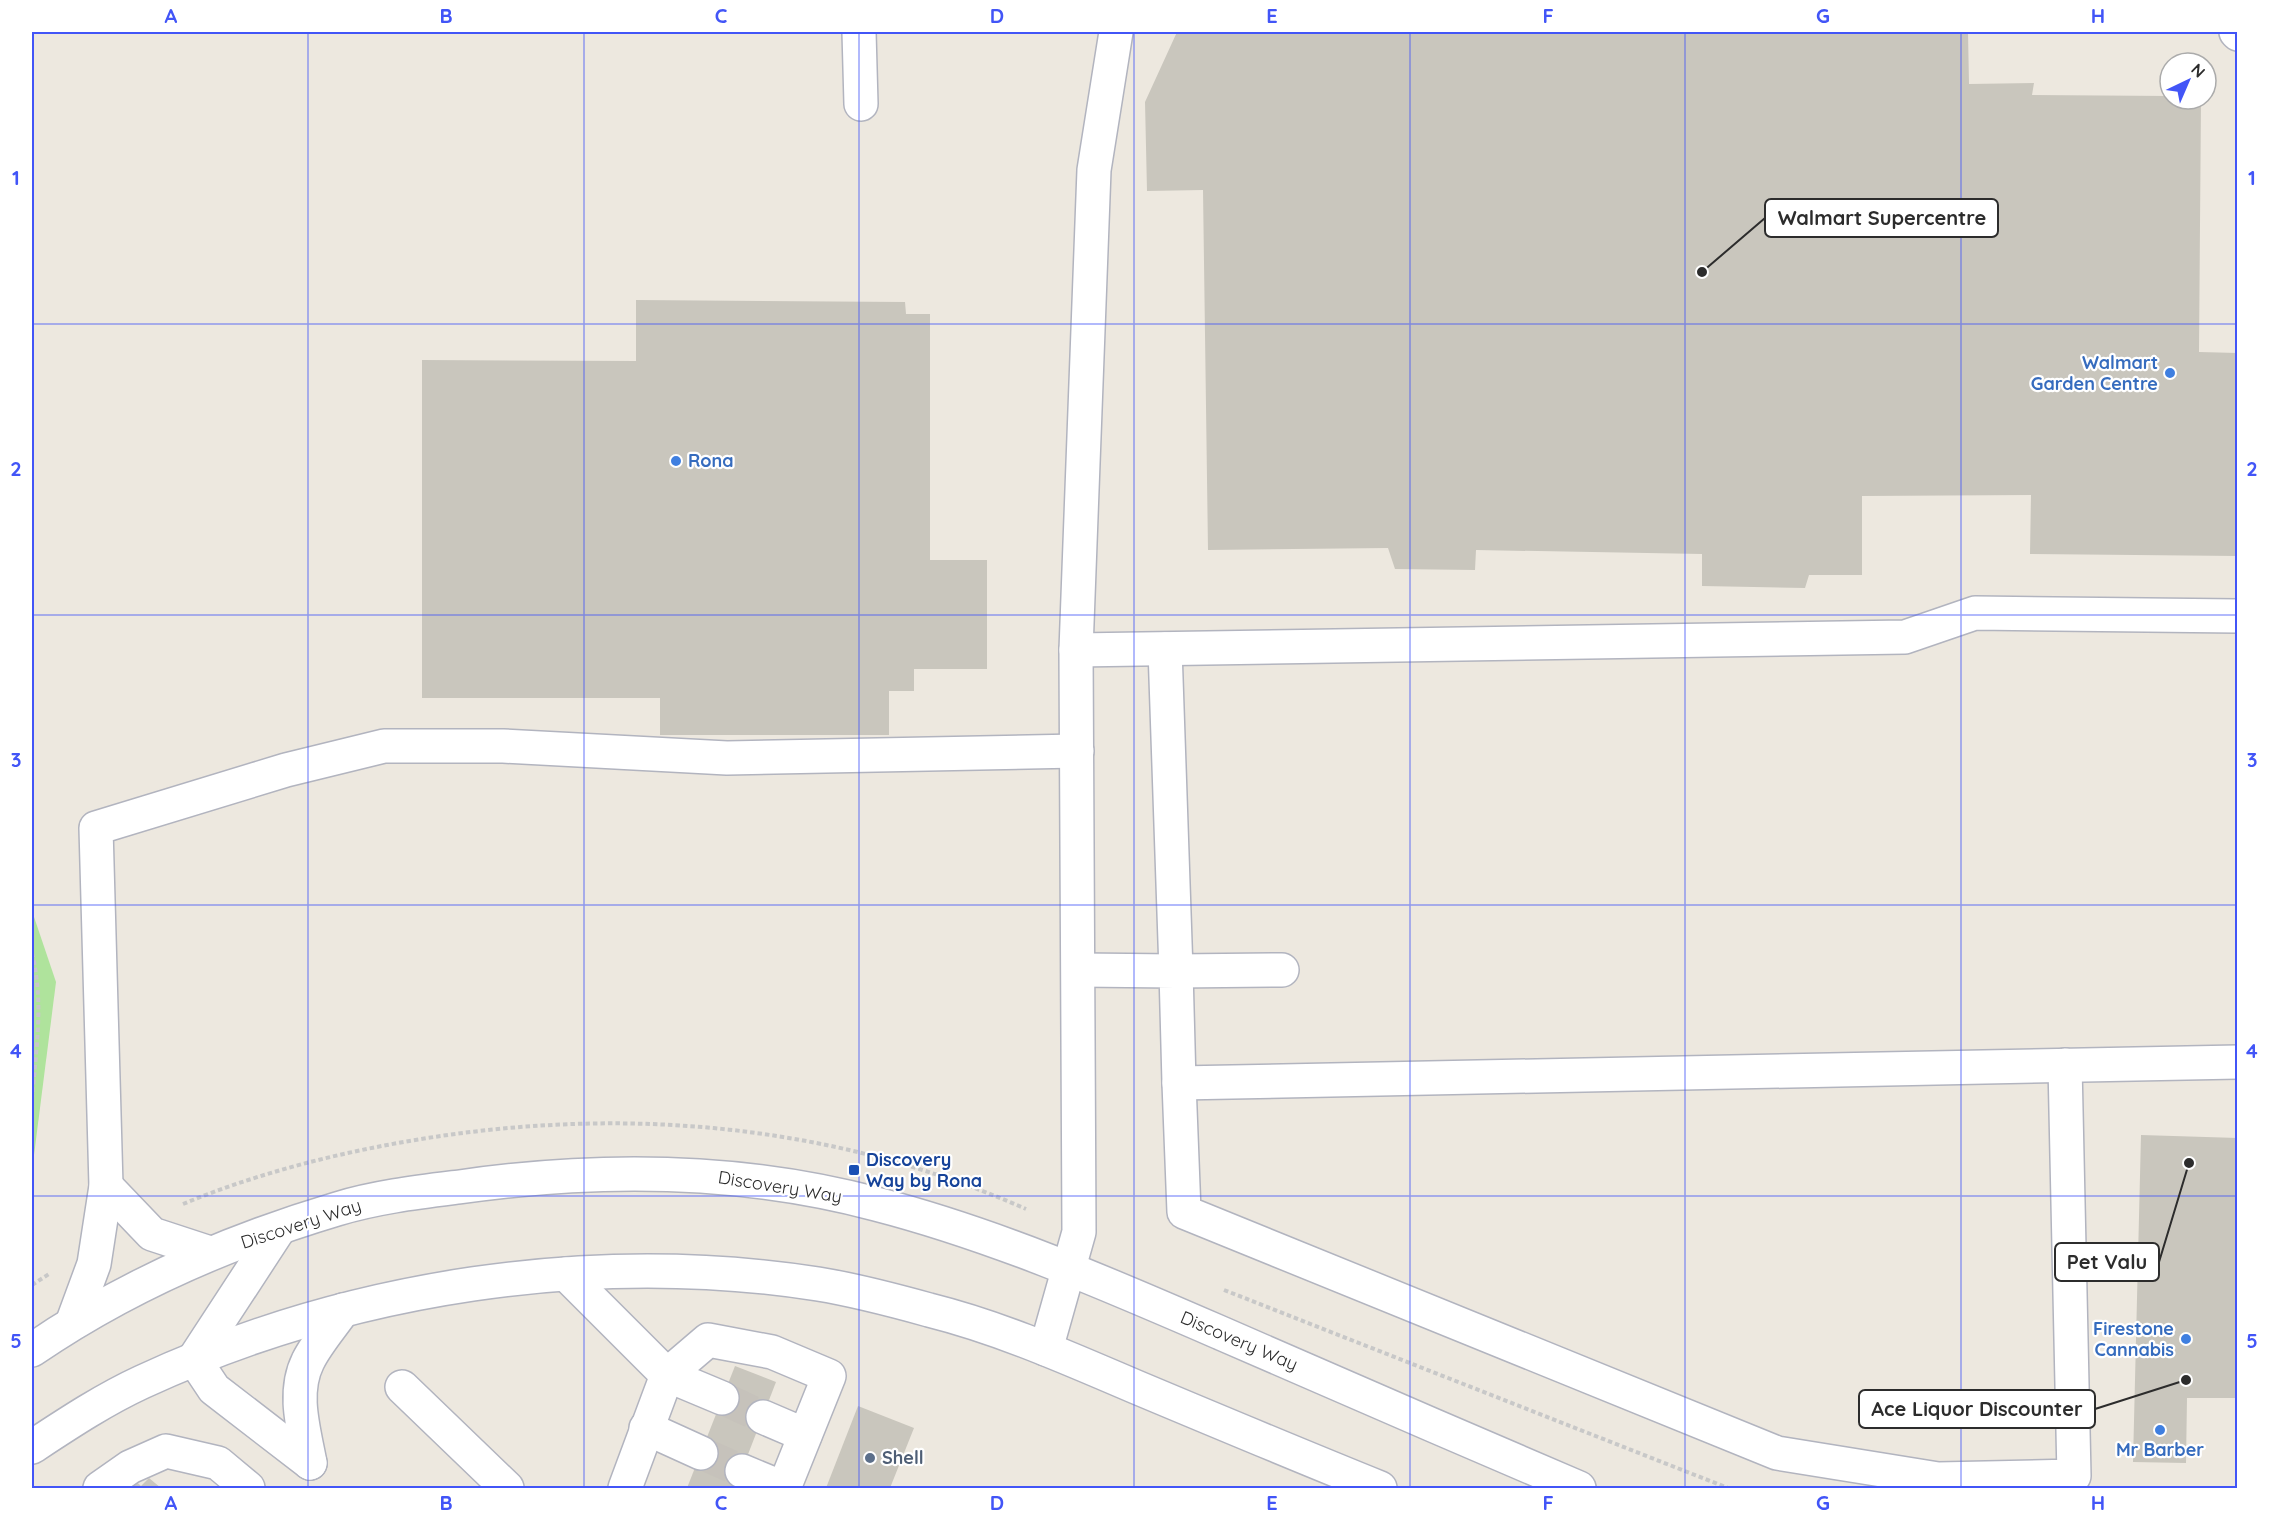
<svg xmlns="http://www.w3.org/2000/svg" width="2269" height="1520" font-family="Quicksand,sans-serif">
<rect width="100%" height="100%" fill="#ede8df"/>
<path fill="#afe39c" d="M32,911l24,71 -24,189z"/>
<g fill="#c9c6bd">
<path d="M1177,32h791l1,52 65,-1 -2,12 138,1v3h31l-2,253 39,1v203l-208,-2 1,-59 -169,1v79h-53l-4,13 -103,-2v-32l-226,-4 -1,20 -80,-1 -7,-21 -180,2 -5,-360 -56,1 -2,-89z"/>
<path d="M636,300l269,2 1,12h24v246h57v109h-73v22h-25v44h-229v-37h-238v-338l214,1z"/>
<path d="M2141,1135l97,3v260h-51l-1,65 -53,-1z"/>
<path d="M735,1366l41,16 -41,106h-48z"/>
<path d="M858,1406l56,22 -24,60h-64z"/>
<path d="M126,1472l15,14 8,-8 12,10h-50z"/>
</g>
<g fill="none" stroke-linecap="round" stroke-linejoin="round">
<g stroke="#c6c2bb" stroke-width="33" stroke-dasharray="33 16" stroke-linecap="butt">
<path d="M722,1398l41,19"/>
<path d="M701,1453l41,18"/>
</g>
<g stroke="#b2b4bf" stroke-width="36">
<g id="minor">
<path d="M859,32l2,72"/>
<path d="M2236,32l2,2"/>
<path d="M1165,649l11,322 106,-1"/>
<path d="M1076,650l18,-480 22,-138"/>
<path d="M1079,970l97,1 3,112 1059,-21"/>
<path d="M1179,1083l5,129 593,241 161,26 136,-3 -9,-411"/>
<path d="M106,1186l46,48 58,19"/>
<path d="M566,1274l101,101 55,23"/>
<path d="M73,1321l21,-57 12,-78 -10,-358 190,-58 98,-24h119l224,12 350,-7"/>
<path d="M1046,1349l33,-117 -3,-582 829,-13 70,-24 263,3"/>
<path d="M32,1350c92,-63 198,-109 305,-141 39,-12 82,-17 122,-22 139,-20 281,-19 417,17 120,31 234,81 347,130 119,52 237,103 356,154"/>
<path d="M194,1359l20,30 96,74"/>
<path d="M194,1359l85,-130"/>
<path d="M402,1387l105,101"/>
<path d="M763,1417l42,18"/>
<path d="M646,1428l55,25"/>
<path d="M32,1447c35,-23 71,-47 110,-65 207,-96 451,-133 676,-98 37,6 75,16 111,26 72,18 139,48 207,77 81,34 162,68 244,101"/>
<path d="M310,1463c-6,-33 -18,-70 -2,-102 9,-18 24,-35 35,-51"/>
<path d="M742,1471l41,17"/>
<path d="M100,1488l30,-21 36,-16 52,12 30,25"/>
<path d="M625,1488l42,-113 41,-35 64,12 57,24 -45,112"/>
</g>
</g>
<g stroke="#c8c8c8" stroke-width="4" stroke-dasharray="4.5 3" stroke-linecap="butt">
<path d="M32,953c12,49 4,97 0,146"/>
<path d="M183,1204c65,-27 135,-46 204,-59 217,-41 435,-26 639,64"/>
<path d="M32,1285l17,-11"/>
<path d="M1224,1290l504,198"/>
</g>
<use href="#minor" stroke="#fff" stroke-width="33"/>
</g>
<path fill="none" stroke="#4255f7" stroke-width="1.5" stroke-opacity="0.55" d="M308,32v1456M584,32v1456M859,32v1456M1134,32v1456M1410,32v1456M1685,32v1456M1961,32v1456M32,324h2206M32,615h2206M32,905h2206M32,1196h2206"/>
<g fill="#3f7fe0" stroke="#fff" stroke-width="2">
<circle cx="2170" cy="373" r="6"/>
<circle cx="676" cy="461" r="6"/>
<circle cx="2186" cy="1339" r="6"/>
<circle cx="2160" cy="1430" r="6"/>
</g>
<rect fill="#1a4fb4" stroke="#fff" stroke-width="2" x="848" y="1164" width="12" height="12" rx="3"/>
<circle fill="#5c6f8a" stroke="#fff" stroke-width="2" cx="870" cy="1458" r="6"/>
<g text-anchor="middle" stroke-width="4.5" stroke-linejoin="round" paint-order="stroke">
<g font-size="18" font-weight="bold" fill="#366cbe" stroke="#fff" text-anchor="end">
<text x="2158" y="369">Walmart<tspan x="2158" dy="21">Garden Centre</tspan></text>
<text x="688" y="467" text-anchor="start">Rona</text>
<text x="2174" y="1335">Firestone<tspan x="2174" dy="21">Cannabis</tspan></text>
<text x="2160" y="1456" text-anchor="middle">Mr Barber</text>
</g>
<g font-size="18" font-weight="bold" fill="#164399" stroke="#fff" text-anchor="start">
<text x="866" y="1166">Discovery<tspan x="866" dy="21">Way by Rona</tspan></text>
</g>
<g font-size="18" fill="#2c2c2c" stroke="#fff">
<text transform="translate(780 1187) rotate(9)" y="6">Discovery Way</text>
<text transform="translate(301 1224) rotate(-18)" y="6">Discovery Way</text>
<text transform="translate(1239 1341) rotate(23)" y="6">Discovery Way</text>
</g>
<g font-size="18" font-weight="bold" fill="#4e5e75" stroke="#fff" text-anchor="start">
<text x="882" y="1464">Shell</text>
</g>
</g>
<path fill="none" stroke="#2c2c2c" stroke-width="2" d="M1702 272L1765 218M2189 1163L2159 1262M2186 1380L2095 1409"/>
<g fill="#2c2c2c" stroke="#fff" stroke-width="2">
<circle cx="1702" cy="272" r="6"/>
<circle cx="2189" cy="1163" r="6"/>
<circle cx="2186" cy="1380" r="6"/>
</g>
<g fill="#fff" stroke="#2c2c2c" stroke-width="2">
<rect x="1765" y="199" width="233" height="38" rx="6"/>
<rect x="2055" y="1243" width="104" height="38" rx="6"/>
<rect x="1859" y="1390" width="236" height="38" rx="6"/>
</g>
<g font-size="20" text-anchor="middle" font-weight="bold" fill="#2c2c2c">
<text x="1882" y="225">Walmart Supercentre</text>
<text x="2107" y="1269">Pet Valu</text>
<text x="1977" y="1416">Ace Liquor Discounter</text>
</g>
<rect width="2269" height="1520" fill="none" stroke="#ffffff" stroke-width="66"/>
<g transform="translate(2188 81) rotate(44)"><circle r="28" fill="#ffffff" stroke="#ababab" stroke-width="1.5"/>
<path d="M0-4.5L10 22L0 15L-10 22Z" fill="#4255f7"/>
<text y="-9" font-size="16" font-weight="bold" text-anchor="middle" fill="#2c2c2c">N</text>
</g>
<rect x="33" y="33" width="2203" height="1454" fill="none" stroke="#4255f7" stroke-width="2"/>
<g font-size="20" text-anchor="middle" font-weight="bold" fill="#4255f7">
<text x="171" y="23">A</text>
<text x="446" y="23">B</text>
<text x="721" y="23">C</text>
<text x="997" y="23">D</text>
<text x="1272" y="23">E</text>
<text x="1548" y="23">F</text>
<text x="1823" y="23">G</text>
<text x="2098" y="23">H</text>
<text x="16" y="185">1</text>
<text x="2252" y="185">1</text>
<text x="16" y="476">2</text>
<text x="2252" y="476">2</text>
<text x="16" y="767">3</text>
<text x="2252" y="767">3</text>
<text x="16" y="1058">4</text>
<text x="2252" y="1058">4</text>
<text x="16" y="1348">5</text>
<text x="2252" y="1348">5</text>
<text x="171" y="1510">A</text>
<text x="446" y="1510">B</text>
<text x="721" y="1510">C</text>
<text x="997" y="1510">D</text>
<text x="1272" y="1510">E</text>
<text x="1548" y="1510">F</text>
<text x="1823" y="1510">G</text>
<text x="2098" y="1510">H</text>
</g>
</svg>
